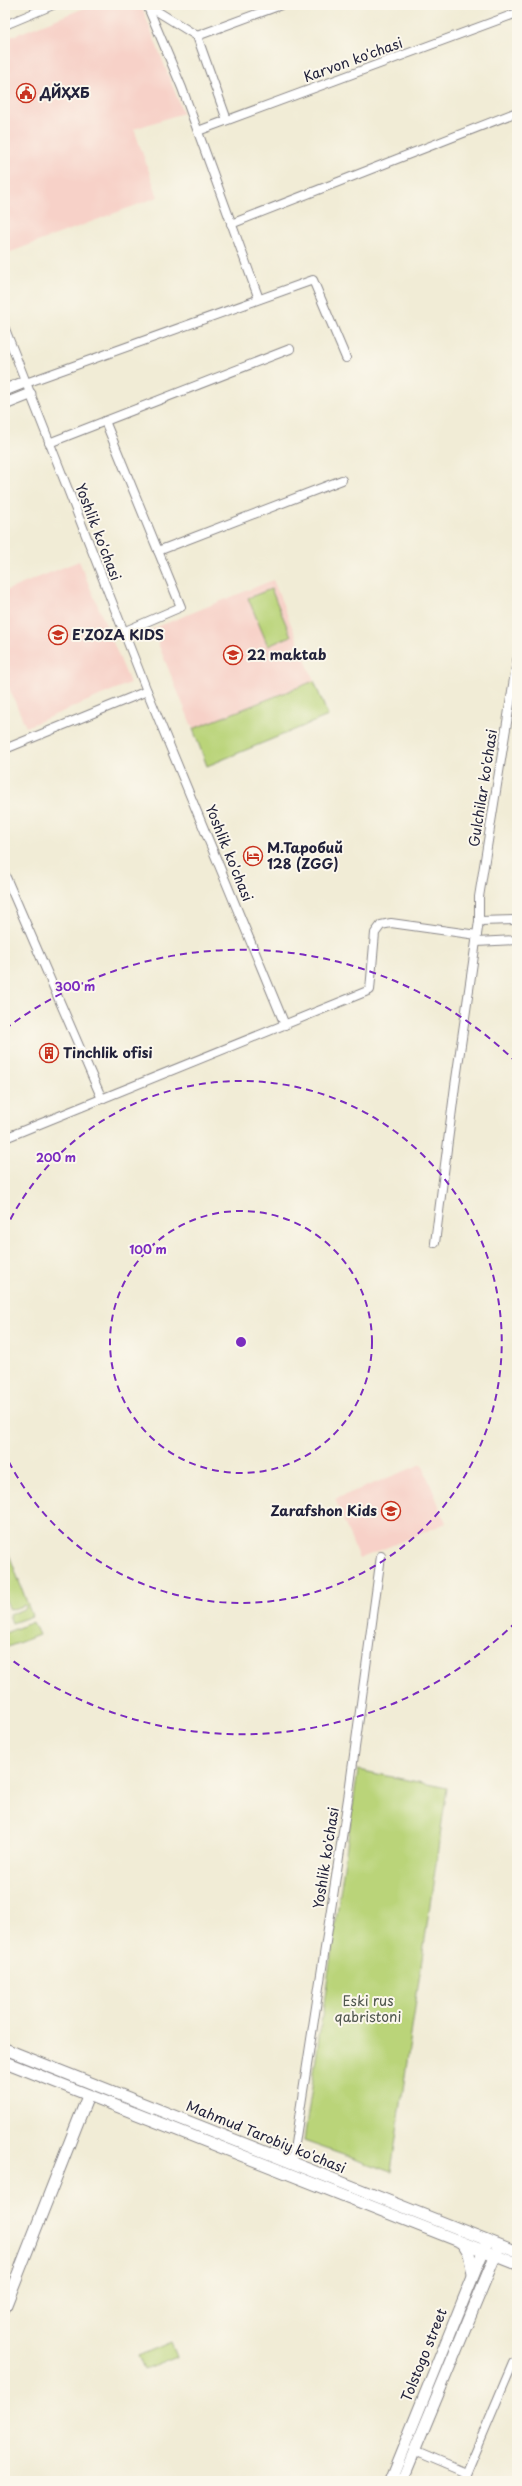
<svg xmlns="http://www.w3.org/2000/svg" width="522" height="2486" font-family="'Playpen Sans',sans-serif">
<rect width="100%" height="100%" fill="#fbf7ec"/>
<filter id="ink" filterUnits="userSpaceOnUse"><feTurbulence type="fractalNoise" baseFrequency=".025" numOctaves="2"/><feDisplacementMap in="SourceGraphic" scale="8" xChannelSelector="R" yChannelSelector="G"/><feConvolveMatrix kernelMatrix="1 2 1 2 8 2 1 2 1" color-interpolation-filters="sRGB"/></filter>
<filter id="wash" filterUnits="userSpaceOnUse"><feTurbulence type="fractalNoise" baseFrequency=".012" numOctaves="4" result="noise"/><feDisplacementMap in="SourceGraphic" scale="16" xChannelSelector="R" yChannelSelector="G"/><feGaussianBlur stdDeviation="0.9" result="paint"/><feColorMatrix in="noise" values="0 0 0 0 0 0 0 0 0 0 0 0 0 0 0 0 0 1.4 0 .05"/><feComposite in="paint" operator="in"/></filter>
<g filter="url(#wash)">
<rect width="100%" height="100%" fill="#f1ecd6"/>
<g fill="#f7d1c8">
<path d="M92,5h49l42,108 -49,16 24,68 -153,57v-215z"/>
<path d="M79,561l51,122 -104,44 -21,-48v-88z"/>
<path d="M273,580l41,101 -121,48 -41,-100z"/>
<path d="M422,1464l24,59 -87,36 -24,-60z"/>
</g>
<g fill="#bad479" stroke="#6e7b5a">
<path d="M271,589l20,47 -23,10 -20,-48z"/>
<path d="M314,681l14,35 -121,50 -14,-37z"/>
<path d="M5,1549h2l25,67 -20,7 -3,-8 17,-7 -1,-3 -15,5 -5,-12z"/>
<path d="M33,1622l6,13 -34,13v-15z"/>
<path d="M358,1770l89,18 -56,384 -87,-31z"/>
<path d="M171,2342l6,15 -33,13 -6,-14z"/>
</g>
</g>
<g filter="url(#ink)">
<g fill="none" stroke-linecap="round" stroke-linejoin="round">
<g stroke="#8a8788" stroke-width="10">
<g id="street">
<path d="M147,5l35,83 77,211"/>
<path d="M147,5l50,31 30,84"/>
<path d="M5,25l48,-20"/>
<path d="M197,36l84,-31"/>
<path d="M198,131l319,-118"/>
<path d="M231,224l286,-112"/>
<path d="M5,329l142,362 138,334"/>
<path d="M26,383l287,-103 33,78"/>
<path d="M105,421l76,186 -58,25"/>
<path d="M49,443l241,-94"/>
<path d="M158,551l184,-71"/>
<path d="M5,749l142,-58"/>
<path d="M5,875l97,224"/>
<path d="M479,921l38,-1"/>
<path d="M476,942l41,-2"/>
<path d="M5,1138l365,-148 5,-57 6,-8 10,-2 86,12"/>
<path d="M435,1243l20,-157 24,-165v-24l38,-237"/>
<path d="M292,2163l57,-371 32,-236"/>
<path d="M414,2451l52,22"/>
<path d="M463,2481l50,-118 4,-2"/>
</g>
</g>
<g stroke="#8a8788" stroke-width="13">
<g id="secondary">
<path d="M5,390l20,-8"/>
<path d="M5,404l25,-10"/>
<path d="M5,2049l512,203"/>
<path d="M5,2062l512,202"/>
<path d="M463,2243l6,10 4,21"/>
<path d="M5,2307l83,-211"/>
<path d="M390,2481l96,-237"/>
<path d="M402,2481l96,-232"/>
</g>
</g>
<use href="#street" stroke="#fff" stroke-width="8"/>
<use href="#secondary" stroke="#fff" stroke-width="11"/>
</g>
</g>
<g fill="none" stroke="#7b2cbf" stroke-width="2" stroke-dasharray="7 5">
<circle cx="241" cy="1342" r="131"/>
<path d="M5 1230A261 261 0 1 1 5 1454"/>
<path d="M516 1622A392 392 0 0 1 5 1655M5 1029A392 392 0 0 1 516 1062"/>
</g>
<defs>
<g id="civic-ring" transform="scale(1)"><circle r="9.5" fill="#fbf7ec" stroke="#c8321e" stroke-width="1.5"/><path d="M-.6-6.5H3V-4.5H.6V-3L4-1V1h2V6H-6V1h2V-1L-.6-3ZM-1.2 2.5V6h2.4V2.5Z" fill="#c8321e"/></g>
<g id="school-ring" transform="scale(1)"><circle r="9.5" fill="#fbf7ec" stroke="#c8321e" stroke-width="1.5"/><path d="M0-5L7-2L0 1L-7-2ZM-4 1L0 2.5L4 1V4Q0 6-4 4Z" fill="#c8321e"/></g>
<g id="hotel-ring" transform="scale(1)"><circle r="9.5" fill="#fbf7ec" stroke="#c8321e" stroke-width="1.5"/><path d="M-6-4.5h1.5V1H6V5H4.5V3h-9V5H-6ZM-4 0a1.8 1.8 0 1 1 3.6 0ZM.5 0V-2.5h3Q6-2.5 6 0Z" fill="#c8321e"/></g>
<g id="building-ring" transform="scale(1)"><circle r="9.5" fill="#fbf7ec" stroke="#c8321e" stroke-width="1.5"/><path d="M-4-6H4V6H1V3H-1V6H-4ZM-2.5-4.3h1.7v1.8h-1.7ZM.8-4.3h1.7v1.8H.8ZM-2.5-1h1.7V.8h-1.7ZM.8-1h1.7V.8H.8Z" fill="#c8321e"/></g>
</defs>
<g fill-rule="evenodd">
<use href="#civic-ring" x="26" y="93"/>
<use href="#school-ring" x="58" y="635"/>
<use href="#school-ring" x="233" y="655"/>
<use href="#hotel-ring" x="253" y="856"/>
<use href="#building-ring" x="49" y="1053"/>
<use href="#school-ring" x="391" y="1511"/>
</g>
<g text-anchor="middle" stroke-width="4" stroke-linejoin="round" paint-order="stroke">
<g font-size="14" fill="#22223b" stroke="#fbf7ec">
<text transform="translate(353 60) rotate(-20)" y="5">Karvon ko'chasi</text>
<text transform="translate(98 532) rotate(69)" y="5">Yoshlik ko'chasi</text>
<text transform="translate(483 788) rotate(-81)" y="5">Gulchilar ko'chasi</text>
<text transform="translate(229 853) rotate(68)" y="5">Yoshlik ko'chasi</text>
<text transform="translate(326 1858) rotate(-81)" y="5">Yoshlik ko'chasi</text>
<text transform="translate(266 2137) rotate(22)" y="5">Mahmud Tarobiy ko'chasi</text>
<text transform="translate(424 2355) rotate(-68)" y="5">Tolstogo street</text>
</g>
<g font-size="14" font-weight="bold" fill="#22223b" stroke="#fbf7ec" text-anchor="start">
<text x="40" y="98">ДЙҲХБ</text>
<text x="72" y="640">E'ZOZA KIDS</text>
<text x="247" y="660">22 maktab</text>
<text x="267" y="853">М.Таробий<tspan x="267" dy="16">128 (ZGG)</tspan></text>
<text x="63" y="1058">Tinchlik ofisi</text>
<text x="377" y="1516" text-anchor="end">Zarafshon Kids</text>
</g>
<g font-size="14" fill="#50574e" stroke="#fbf7ec">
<text x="368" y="2006">Eski rus<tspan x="368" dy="16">qabristoni</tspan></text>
</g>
</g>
<circle cx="241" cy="1342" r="6" fill="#7b2cbf" stroke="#fbf7ec" stroke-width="2"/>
<g font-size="12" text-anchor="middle" font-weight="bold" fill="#7b2cbf" stroke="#fbf7ec" stroke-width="4" stroke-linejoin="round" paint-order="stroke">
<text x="75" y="991">300 m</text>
<text x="56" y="1162">200 m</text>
<text x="148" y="1254">100 m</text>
</g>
<rect width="522" height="2486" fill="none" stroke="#fbf7ec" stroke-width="20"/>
</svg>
